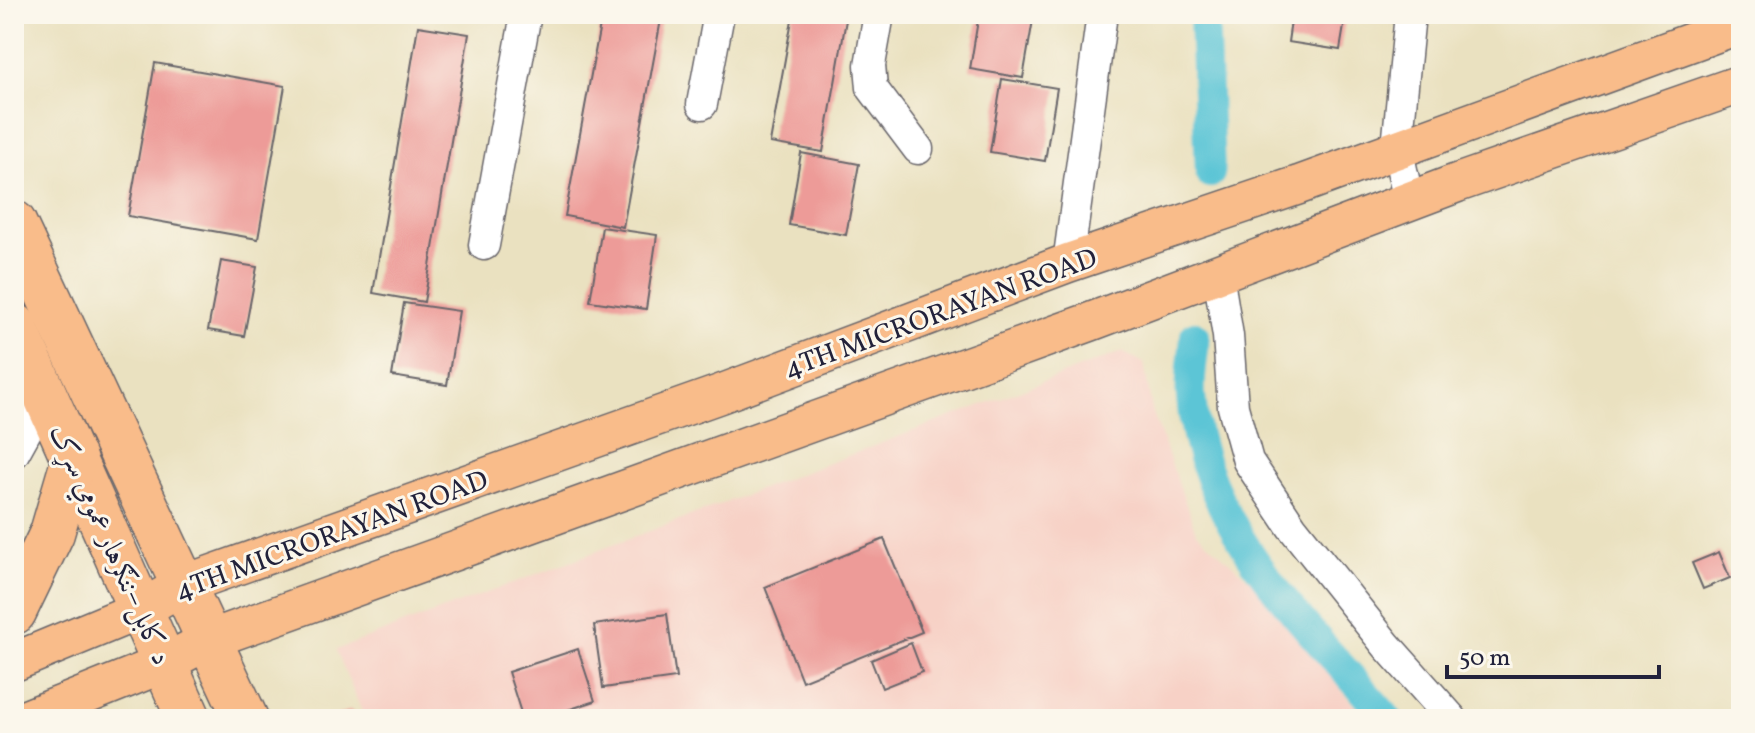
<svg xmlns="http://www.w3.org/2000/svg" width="1755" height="733" font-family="Vollkorn,Amiri,serif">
<rect width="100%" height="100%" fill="#fbf7ec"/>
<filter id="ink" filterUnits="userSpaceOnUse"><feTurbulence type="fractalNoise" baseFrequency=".0125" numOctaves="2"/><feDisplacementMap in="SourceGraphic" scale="16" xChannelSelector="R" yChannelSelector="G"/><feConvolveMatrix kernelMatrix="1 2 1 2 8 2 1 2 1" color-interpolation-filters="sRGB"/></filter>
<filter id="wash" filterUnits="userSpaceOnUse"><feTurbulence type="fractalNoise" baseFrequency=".006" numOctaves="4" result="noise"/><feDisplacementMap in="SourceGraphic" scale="32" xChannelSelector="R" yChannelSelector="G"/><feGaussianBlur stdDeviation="1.8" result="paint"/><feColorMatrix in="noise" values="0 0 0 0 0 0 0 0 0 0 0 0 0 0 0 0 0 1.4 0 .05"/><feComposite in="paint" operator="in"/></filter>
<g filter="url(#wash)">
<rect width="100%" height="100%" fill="#eae1c0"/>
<path fill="#f7d1c6" d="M1122,352l22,11 8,47 44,122 61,54 108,133h-1000l-29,-69z"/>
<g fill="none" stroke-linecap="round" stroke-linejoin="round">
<g stroke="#5bc5d6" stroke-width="30">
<path d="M1204,14l6,159"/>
<path d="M1195,336c-1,20 -6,42 -4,61 11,133 115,227 197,322"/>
</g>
</g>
<g id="blocks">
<g fill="#ed9b98">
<path d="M602,14h60l-39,213 -58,-11z"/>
<path d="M793,14h54l-24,138 -53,-9z"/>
<path d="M979,14h55l-11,64 -53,-9z"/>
<path d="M1292,14h54l-6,36 -52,-8z"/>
<path d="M418,26l51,8 -45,268 -51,-9z"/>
<path d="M155,63l130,23 -27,153 -130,-23z"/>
<path d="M1002,79l55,9 -12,73 -55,-9z"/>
<path d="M801,153l58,11 -13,71 -57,-10z"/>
<path d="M602,227l55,8 -11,74 -56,-8z"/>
<path d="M221,261l36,6 -13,69 -36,-6z"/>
<path d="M404,303l55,8 -12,74 -55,-9z"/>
<path d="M884,539l38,93 -120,49 -37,-94z"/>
<path d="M1719,552l11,26 -27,11 -11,-26z"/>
<path d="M667,614l9,64 -73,10 -9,-63z"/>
<path d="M911,643l11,29 -40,16 -11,-28z"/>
<path d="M578,649l17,52 -55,18h-17l-15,-47z"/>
<path d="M351,710l4,9h-26z"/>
</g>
</g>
</g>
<g filter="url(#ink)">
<use href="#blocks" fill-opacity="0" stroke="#68656a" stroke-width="2"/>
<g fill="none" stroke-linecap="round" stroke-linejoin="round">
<g stroke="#68656a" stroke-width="33">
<g id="minor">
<path d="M879,14l-9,51 2,23 46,61"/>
<path d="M702,104l17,-90"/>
<path d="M1409,202l-12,-55 13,-133"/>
<path d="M484,245l42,-231"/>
<path d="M1068,263l34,-249"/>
<path d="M1218,274l10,62 5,71 15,54 44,66 95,119 65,73"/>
<path d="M14,453l31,-56"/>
</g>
</g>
<g stroke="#68656a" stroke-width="41">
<g id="major">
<path d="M14,662l128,-53 43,-25 535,-190 348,-131 231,-78 442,-161"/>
<path d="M26,719l139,-56 46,-24 879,-317 367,-139 284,-99"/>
</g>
</g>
<g stroke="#68656a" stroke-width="47">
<g id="highway">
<path d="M14,223l232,496"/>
<path d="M14,325l175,394"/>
<path d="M14,612l38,-79 22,-75"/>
</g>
</g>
<use href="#minor" stroke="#fff" stroke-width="30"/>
<use href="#major" stroke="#f9bc8a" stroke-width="38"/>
<use href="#highway" stroke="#f9bc8a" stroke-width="44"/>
</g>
</g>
<g text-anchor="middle" stroke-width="6" stroke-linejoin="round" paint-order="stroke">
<g font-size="28" fill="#22223b" stroke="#fbf7ec">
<text transform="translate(940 312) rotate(-20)" y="10">4TH MICRORAYAN ROAD</text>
<text transform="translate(331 534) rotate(-20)" y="10">4TH MICRORAYAN ROAD</text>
<text transform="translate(112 544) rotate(66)" y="10">د کابل–ننګرهار عمومي سړک</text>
</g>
</g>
<rect width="1755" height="733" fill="none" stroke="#fbf7ec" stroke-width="48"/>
<path d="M1447 665v12h212v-12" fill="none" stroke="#22223b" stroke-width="4"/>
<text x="1459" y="665" font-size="24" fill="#22223b" stroke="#fbf7ec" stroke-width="6" paint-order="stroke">50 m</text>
</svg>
